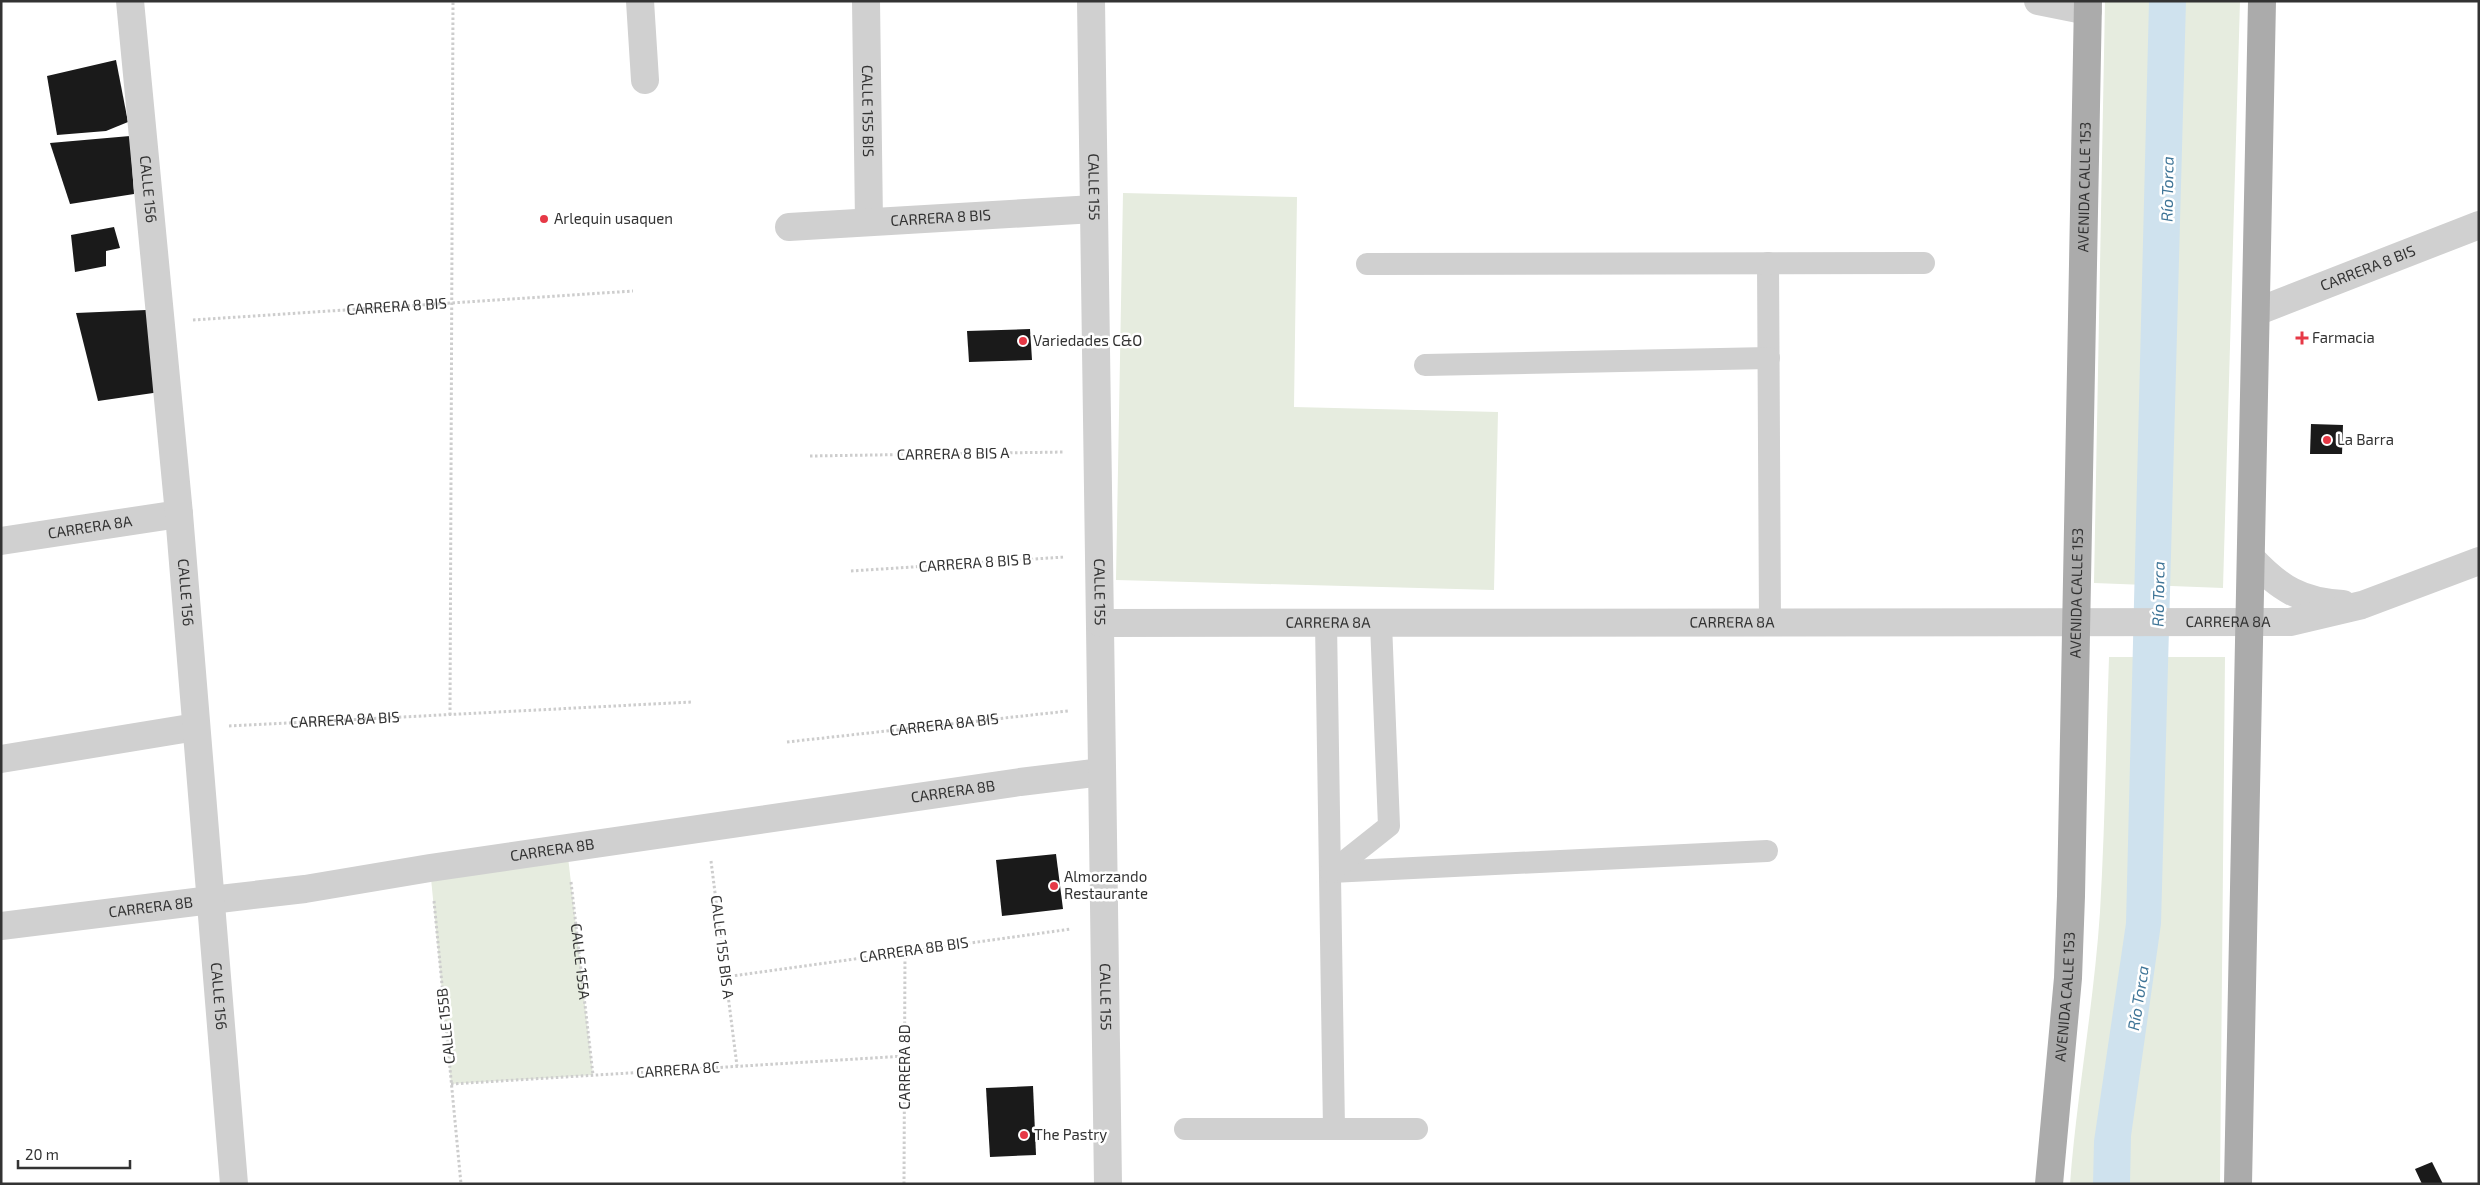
<svg xmlns="http://www.w3.org/2000/svg" width="2480" height="1185" font-family="'Exo 2',sans-serif">
<rect width="100%" height="100%" fill="#fff"/>
<g fill="#e6ecdf">
<path d="M2105,1h135l-17,587 -129,-5z"/>
<path d="M1123,193l174,4 -3,210 204,5 -4,178 -378,-10z"/>
<path d="M2109,657h116l-5,527h-150c7,-91 24,-181 30,-272 5,-85 6,-170 9,-255z"/>
<path d="M567,848l26,227 -142,9 -21,-216z"/>
</g>
<path fill="#cfe2ee" d="M2149,1h37l-25,923 -30,212 -1,48h-37l1,-43 32,-218z"/>
<g fill="#1a1a1a">
<path d="M116,60l12,62 -22,9 -49,4 -10,-59z"/>
<path d="M130,136l4,58 -64,10 -20,-61z"/>
<path d="M114,227l6,21 -14,3v15l-31,6 -4,-37z"/>
<path d="M146,310l14,82 -62,9 -22,-88z"/>
<path d="M1030,329l2,31 -63,2 -2,-31z"/>
<path d="M2311,424l32,1 -1,29h-32z"/>
<path d="M1056,854l7,55 -61,7 -6,-56z"/>
<path d="M1033,1086l3,69 -46,2 -4,-69z"/>
<path d="M2432,1162l11,22h-21l-7,-15z"/>
</g>
<g fill="none" stroke-linecap="round" stroke-linejoin="round">
<g stroke="#cdcdcd" stroke-width="3" stroke-dasharray="2.5 2.5" stroke-linecap="butt">
<path id="s1" d="M193,320l440,-29"/>
<path d="M810,456l254,-4"/>
<path d="M851,571l214,-14"/>
<path d="M450,715l3,-714"/>
<path id="s2" d="M229,726l462,-24"/>
<path id="s3" d="M787,742l281,-31"/>
<path d="M711,861l26,205"/>
<path id="s4" d="M571,882l22,193"/>
<path d="M434,901l27,283"/>
<path d="M725,977l346,-48"/>
<path d="M451,1084l454,-28"/>
<path d="M904,1184l1,-233"/>
</g>
<g stroke="#d0d0d0" stroke-width="22">
<path d="M1768,263l2,360"/>
<path d="M1367,264l557,-1"/>
<path d="M1425,365l344,-7"/>
<path d="M1326,623l8,506"/>
<path d="M1331,872l436,-21"/>
<path d="M1331,872l58,-46 -8,-203"/>
<path d="M1185,1129h232"/>
</g>
<path stroke="#d0d0d0" stroke-width="28" id="s5" d="M211,900l94,-11 125,-21 590,-86 82,-10"/>
<g stroke="#d0d0d0" stroke-width="28">
<path d="M640,1l5,79"/>
<path id="s6" d="M866,1l3,221"/>
<path id="s7" d="M1091,1l17,1183"/>
<path d="M2038,1l50,10"/>
<path id="s8" d="M789,227l305,-18"/>
<path id="s9" d="M2256,312l223,-87"/>
<path id="s10" d="M1,541l178,-27"/>
<path d="M2251,558c28,30 50,44 92,46"/>
<path id="s11" d="M1100,623l1190,-1 72,-17 117,-44"/>
<path d="M1,759l195,-32"/>
<path id="s12" d="M1,926l210,-26"/>
</g>
<path stroke="#d0d0d0" stroke-width="28" id="s13" d="M130,1l49,513 55,670"/>
<g stroke="#ababab" stroke-width="28">
<path id="s14" d="M2049,1184l19,-206 3,-82 17,-895"/>
<path d="M2238,1184l24,-1183"/>
</g>
</g>
<g fill="#e63946" stroke="#fff" stroke-width="2">
<circle cx="544" cy="219" r="5"/>
<path d="M2299.5 330.5h5v5h5v5h-5v5h-5v-5h-5v-5h5z"/>
<circle cx="1023" cy="341" r="5"/>
<circle cx="2327" cy="440" r="5"/>
<circle cx="1054" cy="886" r="5"/>
<circle cx="1024" cy="1135" r="5"/>
</g>
<g text-anchor="middle" stroke-width="5" stroke-linejoin="round" paint-order="stroke">
<g font-size="15" fill="#333" stroke="#fff">
<text dy="5" stroke="none"><textPath href="#s6" startOffset="110">CALLE 155 BIS</textPath></text>
<text dy="5" stroke="none"><textPath href="#s7" startOffset="186">CALLE 155</textPath></text>
<text dy="5" stroke="none"><textPath href="#s14" startOffset="998">AVENIDA CALLE 153</textPath></text>
<text dy="5" stroke="none"><textPath href="#s13" startOffset="189">CALLE 156</textPath></text>
<text dy="5" stroke="none"><textPath href="#s8" startOffset="152">CARRERA 8 BIS</textPath></text>
<text dy="5" stroke="none"><textPath href="#s9" startOffset="120">CARRERA 8 BIS</textPath></text>
<text dy="5" stroke="none"><textPath href="#s1" startOffset="204">CARRERA 8 BIS</textPath></text>
<text transform="translate(953 454) rotate(-1)" y="5">CARRERA 8 BIS A</text>
<text dy="5" stroke="none"><textPath href="#s10" startOffset="90">CARRERA 8A</textPath></text>
<text transform="translate(975 563) rotate(-4)" y="5">CARRERA 8 BIS B</text>
<text dy="5" stroke="none"><textPath href="#s13" startOffset="594">CALLE 156</textPath></text>
<text dy="5" stroke="none"><textPath href="#s7" startOffset="591">CALLE 155</textPath></text>
<text dy="5" stroke="none"><textPath href="#s14" startOffset="592">AVENIDA CALLE 153</textPath></text>
<text dy="5" stroke="none"><textPath href="#s11" startOffset="228">CARRERA 8A</textPath></text>
<text dy="5" stroke="none"><textPath href="#s11" startOffset="632">CARRERA 8A</textPath></text>
<text dy="5" stroke="none"><textPath href="#s11" startOffset="1128">CARRERA 8A</textPath></text>
<text dy="5" stroke="none"><textPath href="#s2" startOffset="116">CARRERA 8A BIS</textPath></text>
<text dy="5" stroke="none"><textPath href="#s3" startOffset="158">CARRERA 8A BIS</textPath></text>
<text dy="5" stroke="none"><textPath href="#s5" startOffset="750">CARRERA 8B</textPath></text>
<text dy="5" stroke="none"><textPath href="#s5" startOffset="345">CARRERA 8B</textPath></text>
<text dy="5" stroke="none"><textPath href="#s12" startOffset="151">CARRERA 8B</textPath></text>
<text transform="translate(722 947) rotate(83)" y="5">CALLE 155 BIS A</text>
<text transform="translate(914 950) rotate(-8)" y="5">CARRERA 8B BIS</text>
<text dy="5" stroke="none"><textPath href="#s4" startOffset="80">CALLE 155A</textPath></text>
<text dy="5" stroke="none"><textPath href="#s13" startOffset="999">CALLE 156</textPath></text>
<text dy="5" stroke="none"><textPath href="#s7" startOffset="996">CALLE 155</textPath></text>
<text dy="5" stroke="none"><textPath href="#s14" startOffset="188">AVENIDA CALLE 153</textPath></text>
<text transform="translate(446 1026) rotate(-96)" y="5">CALLE 155B</text>
<text transform="translate(905 1067) rotate(-90)" y="5">CARRERA 8D</text>
<text transform="translate(678 1070) rotate(-4)" y="5">CARRERA 8C</text>
</g>
<g font-size="15" fill="#333" stroke="#fff" text-anchor="start">
<text x="554" y="224">Arlequin usaquen</text>
<text x="2312" y="343">Farmacia</text>
<text x="1033" y="346">Variedades C&amp;O</text>
<text x="2337" y="445">La Barra</text>
<text x="1064" y="882">Almorzando<tspan x="1064" dy="17">Restaurante</tspan></text>
<text x="1034" y="1140">The Pastry</text>
</g>
<g font-size="16" font-style="italic" fill="#3f7597" stroke="#fff">
<text transform="translate(2167 189) rotate(-89)" y="6">Río Torca</text>
<text transform="translate(2158 594) rotate(-89)" y="6">Río Torca</text>
<text transform="translate(2138 998) rotate(-81)" y="6">Río Torca</text>
</g>
</g>
<rect width="2480" height="1185" fill="none" stroke="#333333" stroke-width="5"/>
<path d="M18 1160v8h112v-8" fill="none" stroke="#333333" stroke-width="2.5"/>
<text x="25" y="1160" font-size="15" fill="#333333" stroke="#ffffff" stroke-width="4" paint-order="stroke">20 m</text>
</svg>
